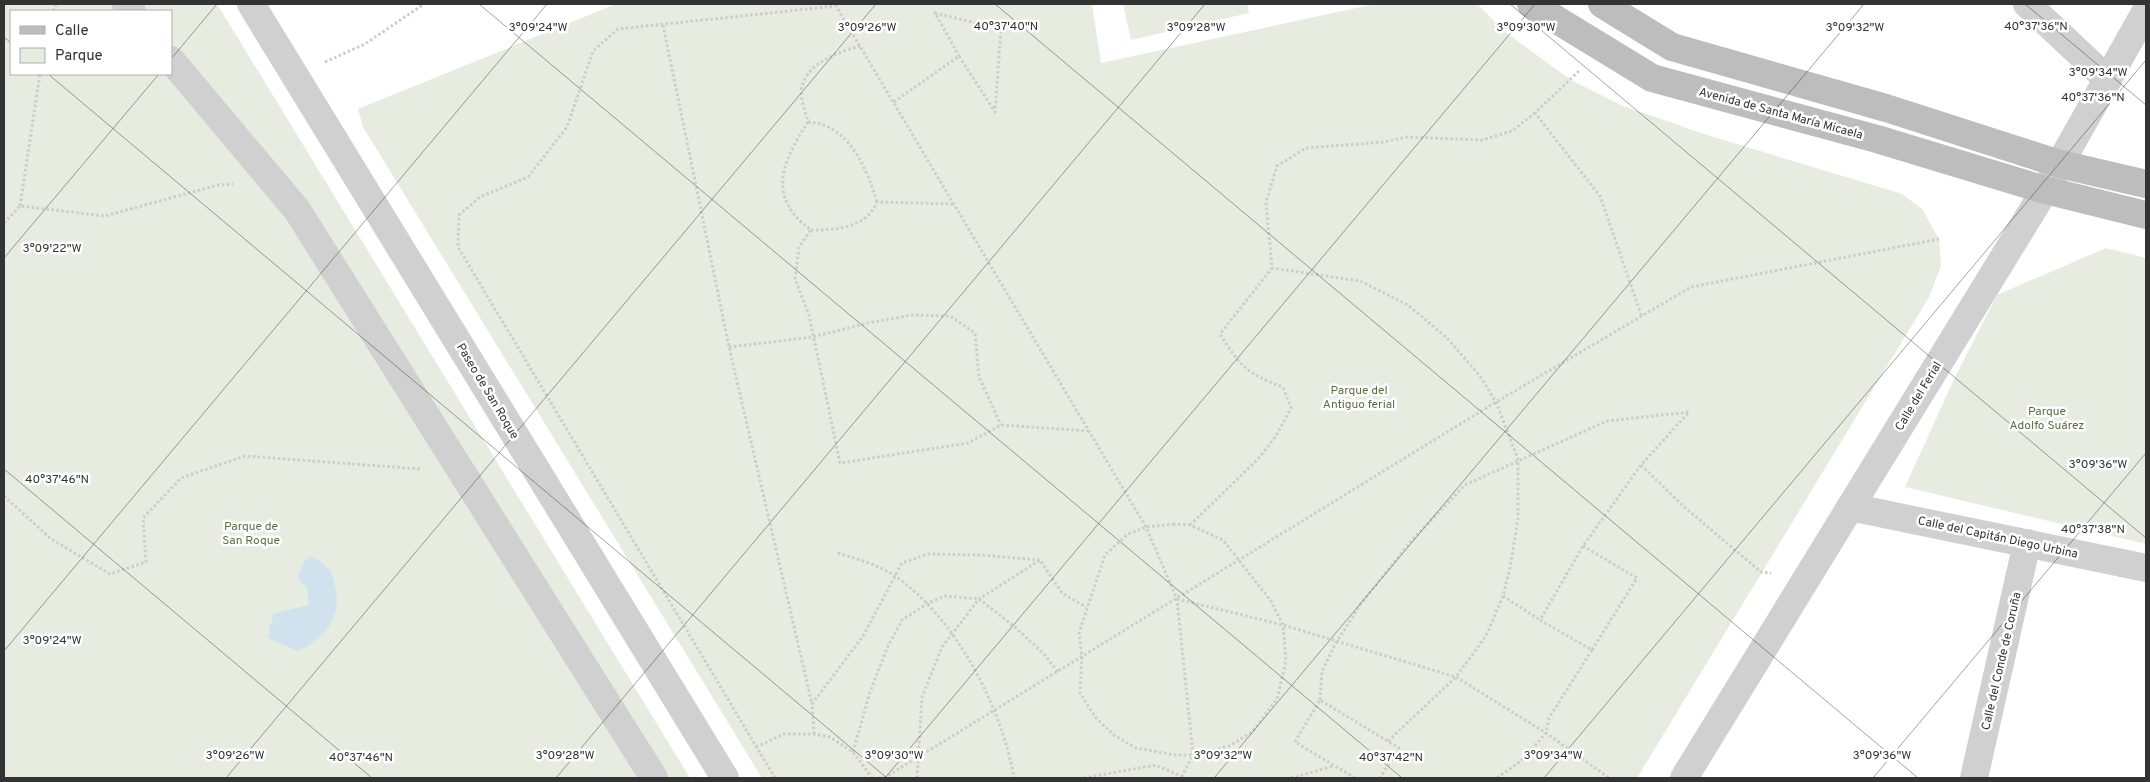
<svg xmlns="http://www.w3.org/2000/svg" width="2150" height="782" font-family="Overpass,sans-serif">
<rect width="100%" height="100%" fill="#fff"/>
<g fill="#e6ecdf" fill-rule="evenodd">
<path d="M4,4h213l473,774h-686zM11,11h160v63h-160z"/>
<path d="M616,4h476l9,59 274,-59h102l28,28 66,48 52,26 84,29 195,59 20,15 17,30 2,27 -12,31 -292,481h-875l-399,-651 -5,-18z"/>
<path d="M1123,4h124l2,9 -118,27z"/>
<path d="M2106,248l40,10v286l-241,-57 50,-110 42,-82z"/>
</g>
<path fill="#cfe2ee" d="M311,556c5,4 15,8 18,14 4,5 6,15 7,22 5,29 -14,47 -38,59l-30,-13 5,-24 36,-9 -1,-16 -10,-11 5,-15z"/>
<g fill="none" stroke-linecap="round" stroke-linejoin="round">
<g stroke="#cdcdcd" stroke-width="3" stroke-dasharray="2.5 2.5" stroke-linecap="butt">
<path d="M53,11l3,-7"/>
<path d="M663,25l66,322 83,357"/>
<path d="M860,46c-22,6 -53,17 -58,41 -3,10 4,26 6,35 -26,40 -42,75 3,108l-12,17 -4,32 14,36 31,148 128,-20 33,-18 87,6"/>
<path d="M325,62l40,-18 59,-40"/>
<path d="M1579,71l-44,42 65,83 42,121"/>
<path d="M894,102l65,-46 36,56 6,-83 -66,-16 24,43"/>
<path d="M808,122c41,2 59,47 69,80"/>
<path d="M20,206l20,-132"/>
<path d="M4,223l16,-17 85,10 113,-31 15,-1"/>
<path d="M811,230c25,0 55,-2 66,-28l77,2"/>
<path d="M729,347l84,-10 55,-14 44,-8 38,1 25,17 4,44 22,48"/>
<path d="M1641,465l41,40 79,67 10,1"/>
<path d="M4,496l47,43 59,35 36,-12 -3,-44 38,-40 64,-22 176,13"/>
<path d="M1173,524l17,1 33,15 48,61 12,24 3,36 -9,38 -25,33 -23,14 -36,9h-18l-39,-7 -21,-12 -19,-18 -16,-25 2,-36 -3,-24 26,-78 23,-21 18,-7z"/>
<path d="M1190,525l68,-66 18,-23 15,-28 -8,-21c-36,-13 -43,-21 -63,-53l52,-66"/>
<path d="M1583,546l54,32 -45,72"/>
<path d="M838,553c19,6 41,12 57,23 60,41 107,131 119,202"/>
<path d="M1503,596l37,24"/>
<path d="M1177,599l106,26 173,52 90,56 63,45"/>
<path d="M1320,700l2,-29 14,-28 24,-38 51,-64 54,-56 142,-64 82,-9 -48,53 -58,81 -43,74 52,30 -43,68 -3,15 -25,28 -24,17"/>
<path d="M814,734l-2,-30 51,-68 39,-73 26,-9 52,1 60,5"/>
<path d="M1388,741l68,-64 30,-41 17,-40 7,-28 8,-50v-59l-22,-57 -16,-26 -33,-38 -39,-33 -48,-24 -88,-13 -6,-66 11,-36 29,-18 77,-6 24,-5 75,3 30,-9 23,-18"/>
<path d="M756,747l28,-13h30l16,3 23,15 19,26"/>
<path d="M853,752l17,-60 17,-44 15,-28 26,-17 17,-7 34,3 36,28 29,27 14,18"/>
<path d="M775,778l-317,-531 1,-32 21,-18 48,-20 39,-50 26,-76 25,-22 218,-23 310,521 31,72 16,156 -12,23"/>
<path d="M884,778l612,-376 195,-115 248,-48"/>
<path d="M917,778l5,-81 20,-50 37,-48 61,-39 22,33 24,14"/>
<path d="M1084,778l72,-13 29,13"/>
<path d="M1291,778l43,-12"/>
<path d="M1355,778l-60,-36 25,-42 79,48 -19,30"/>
</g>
<g stroke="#d0d0d0" stroke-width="28">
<path d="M126,4l6,7"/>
<path d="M251,4l474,774"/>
<path d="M2027,4l81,76"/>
<path d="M171,60l126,150 357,568"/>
<path d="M1850,507l296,61"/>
<path d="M1684,778l361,-588 101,-179"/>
<path d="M1974,778l53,-235"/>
</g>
<g stroke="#bdbdbd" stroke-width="28">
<path d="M1531,4l121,74 225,61 168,51 101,25"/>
<path d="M1602,4l70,43 214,61 174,56 86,20"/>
</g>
</g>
<path fill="none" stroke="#333" stroke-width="1" stroke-opacity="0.45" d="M479,4l923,774M995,4l923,774M1510,4l636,534M2025,4l121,101M4,37l7,6M171,59l46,-55M48,74l839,704M4,258l155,-184M4,469l368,309M4,651l543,-647M226,778l650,-774M556,778l649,-774M885,778l650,-774M1214,778l650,-774M1544,778l602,-718M1873,778l273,-325"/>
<g text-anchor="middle" stroke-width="5" stroke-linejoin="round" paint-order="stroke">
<g font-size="12" fill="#333" stroke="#fff">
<text transform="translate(1781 113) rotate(15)" y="4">Avenida de Santa María Micaela</text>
<text transform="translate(488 391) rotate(59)" y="4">Paseo de San Roque</text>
<text transform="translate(1918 396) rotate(-59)" y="4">Calle del Ferial</text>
<text transform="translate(1998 537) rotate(12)" y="4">Calle del Capitán Diego Urbina</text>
<text transform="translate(2001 661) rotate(-77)" y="4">Calle del Conde de Coruña</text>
</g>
<g font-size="12" fill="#56703f" stroke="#fff">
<text x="1359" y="394">Parque del<tspan x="1359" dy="14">Antiguo ferial</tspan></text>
<text x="2047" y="415">Parque<tspan x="2047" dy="14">Adolfo Suárez</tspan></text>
<text x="251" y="530">Parque de<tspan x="251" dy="14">San Roque</tspan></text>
</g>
</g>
<g font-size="12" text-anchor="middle" fill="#333" stroke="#fff" stroke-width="5" stroke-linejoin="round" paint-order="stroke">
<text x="1006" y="30">40°37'40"N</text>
<text x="2036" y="30">40°37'36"N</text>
<text x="538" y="31">3°09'24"W</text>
<text x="867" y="31">3°09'26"W</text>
<text x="1196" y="31">3°09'28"W</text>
<text x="1526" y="31">3°09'30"W</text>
<text x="1855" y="31">3°09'32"W</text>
<text x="2098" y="76">3°09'34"W</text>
<text x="2093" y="101">40°37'36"N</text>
<text x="52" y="252">3°09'22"W</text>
<text x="2098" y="468">3°09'36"W</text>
<text x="57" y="483">40°37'46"N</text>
<text x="2093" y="533">40°37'38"N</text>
<text x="52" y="644">3°09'24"W</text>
<text x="235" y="759">3°09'26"W</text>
<text x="565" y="759">3°09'28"W</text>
<text x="894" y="759">3°09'30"W</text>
<text x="1223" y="759">3°09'32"W</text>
<text x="1553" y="759">3°09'34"W</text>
<text x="1882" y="759">3°09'36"W</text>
<text x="361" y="761">40°37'46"N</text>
<text x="1391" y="761">40°37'42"N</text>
</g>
<rect width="2150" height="782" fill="none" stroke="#333333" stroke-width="10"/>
<rect x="10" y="10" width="162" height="65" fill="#ffffff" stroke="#adadad"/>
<rect x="20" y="26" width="25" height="8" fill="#bdbdbd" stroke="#adadad"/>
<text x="55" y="35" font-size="15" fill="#333333">Calle</text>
<rect x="20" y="48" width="25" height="15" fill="#e6ecdf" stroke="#adadad"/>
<text x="55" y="60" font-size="15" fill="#333333">Parque</text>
</svg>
